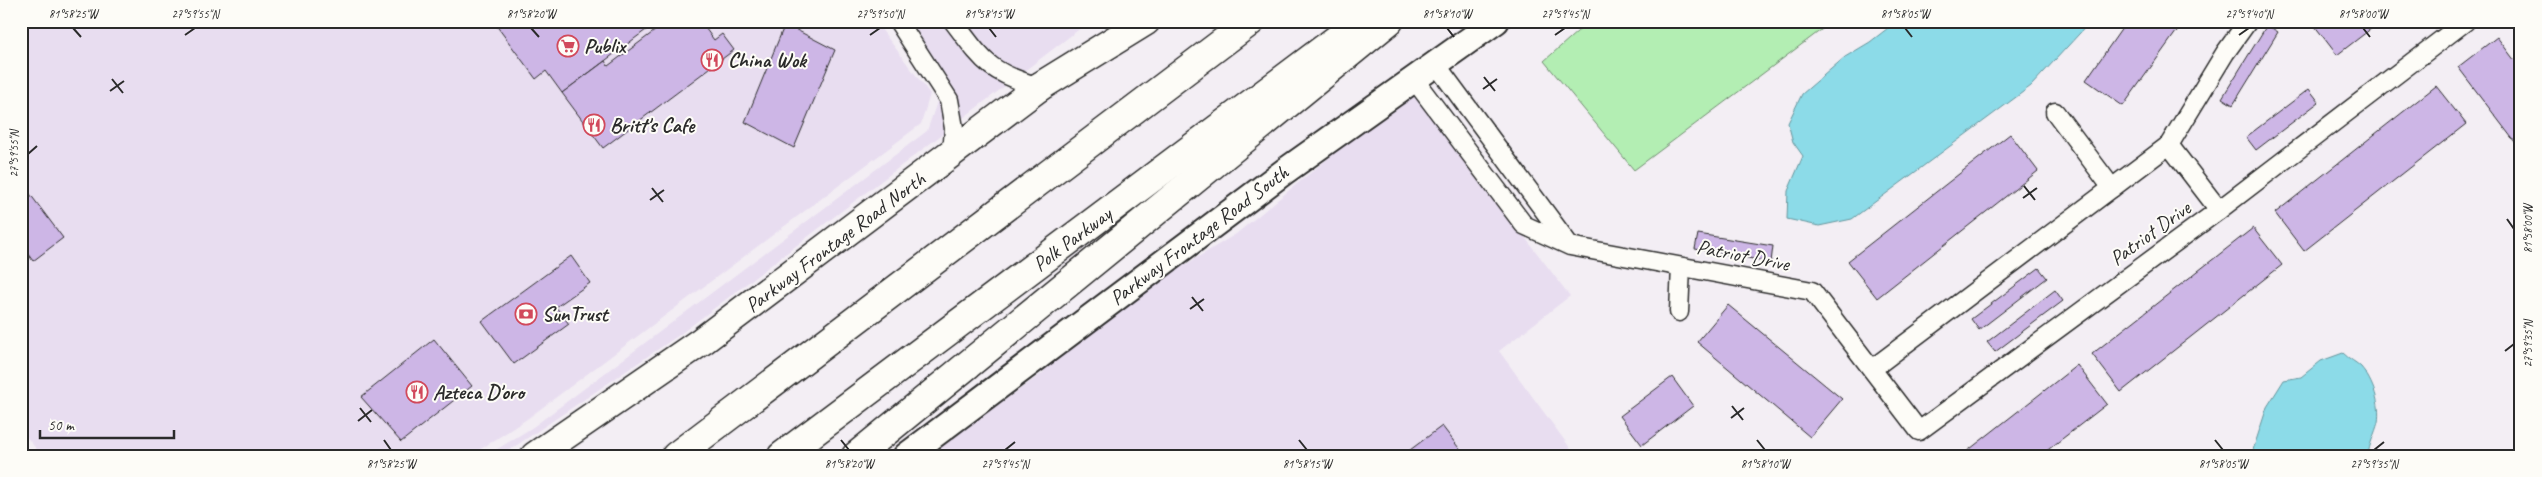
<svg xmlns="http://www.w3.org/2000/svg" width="2542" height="477" font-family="Caveat,sans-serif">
<rect width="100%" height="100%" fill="#f3eef4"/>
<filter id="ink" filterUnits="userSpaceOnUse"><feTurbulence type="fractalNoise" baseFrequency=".02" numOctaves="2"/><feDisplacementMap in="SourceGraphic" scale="10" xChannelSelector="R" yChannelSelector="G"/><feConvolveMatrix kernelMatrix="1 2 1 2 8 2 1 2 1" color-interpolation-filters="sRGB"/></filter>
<g filter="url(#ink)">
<g fill="#e8ddf0">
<path d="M21,21h854l55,73 -9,30 -394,295 -57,37h-428l-21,-26z"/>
<path d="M909,21h33l35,47 28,18 -42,32 -6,-22z"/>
<path d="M965,21h125l-67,51 -15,-5 -17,-12z"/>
<path d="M1413,92l157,204 -71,55 77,105h-650l118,-84 -3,-5 101,-76 94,-57 146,-120z"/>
<path d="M938,99l5,13 1,21 -265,202 -178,121h-15l47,-29 394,-296z"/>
</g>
<path fill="#b3eeb3" stroke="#6f8c6f" d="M1595,21h238l-199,149 -90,-109 34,-30z"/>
<g fill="#8cdbe8" stroke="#65959c">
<path d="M1897,21h194l-60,65 -179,133 -33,7 -32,-7 1,-28 15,-35 -10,-14 -5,-19 14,-29 43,-37 25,-15z"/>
<path d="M2343,353c6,6 13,9 18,14 12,14 20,38 17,55 -3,12 -9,22 -10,34h-120l5,-6 14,-43 17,-27 17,-3 20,-16z"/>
</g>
<g fill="#cdb6e6" stroke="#2b2b2b">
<path d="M493,21h165l-96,72 -16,-22 -10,8z"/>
<path d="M668,21h32l14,19 8,-6 12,16 -131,98 -41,-55 43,-32 3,5z"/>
<path d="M2127,21h57l-61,85 -37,-26z"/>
<path d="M2311,21h70l-44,34z"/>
<path d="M785,24l50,26 -41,98 -49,-26z"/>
<path d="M2267,25l11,7 -45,73 -11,-7z"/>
<path d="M2497,37l24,32v81l-63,-83z"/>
<path d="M2436,86l30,38 -162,127 -29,-38z"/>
<path d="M2309,89l10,13 -63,48 -10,-13z"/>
<path d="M2010,134l28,37 -161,127 -29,-37z"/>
<path d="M21,182l42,56 -30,23 -12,-16z"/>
<path d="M2253,228l29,37 -161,127 -29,-38z"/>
<path d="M1698,234l75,12 -2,16 -76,-13z"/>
<path d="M571,256l19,27 -34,24 13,17 -55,40 -32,-43z"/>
<path d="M2039,268l8,10 -68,52 -8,-11z"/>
<path d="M2055,290l8,11 -68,51 -8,-10z"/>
<path d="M1728,305l114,94 -32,38 -113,-95z"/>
<path d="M434,339l38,47 -71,56 -40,-45z"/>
<path d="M2077,365l30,39 -67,52h-79z"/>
<path d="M1672,377l21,29 -51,39 -22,-29z"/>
<path d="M1442,426l23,30h-63z"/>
</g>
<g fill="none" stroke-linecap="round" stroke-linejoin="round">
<g stroke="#2b2b2b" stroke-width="21">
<g id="minor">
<path d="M898,21l51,79 5,28 -2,26"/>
<path d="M953,21c31,41 35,51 86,66"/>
<path d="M1435,63l133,180"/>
<path d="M1413,78l111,147 46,21 242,45 107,140 300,-221 247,-189"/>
<path d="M2055,112l57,76"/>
<path d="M2169,145l50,65"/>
<path d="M1679,312l2,-45"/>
<path d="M1872,369l297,-224 56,-92 23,-32"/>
</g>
</g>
<g stroke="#2b2b2b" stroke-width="29">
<path id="secondary" d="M906,456l379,-285 211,-150"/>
</g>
<g stroke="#2b2b2b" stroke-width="31">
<path id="primary" d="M535,456l167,-115 337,-254"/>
</g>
<g stroke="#2b2b2b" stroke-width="31">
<g id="motorway">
<path d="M1039,87l107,-66"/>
<path d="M676,456l575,-435"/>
<path d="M782,456l579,-435"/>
<path d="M856,456l533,-435"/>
</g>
</g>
<use href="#minor" stroke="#fdfcf7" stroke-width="18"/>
<use href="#secondary" stroke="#fdfcf7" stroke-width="25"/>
<use href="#primary" stroke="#fdfcf7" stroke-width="28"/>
<use href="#motorway" stroke="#fdfcf7" stroke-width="28"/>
</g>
</g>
<path fill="none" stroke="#2b2b2b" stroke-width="2" d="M73,28l8,9M531,28l8,9M989,28l7,9M1447,28l7,9M1905,28l7,9M2363,28l7,9M185,35l10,-7M870,35l10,-7M1555,35l10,-7M2239,35l10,-7M1484,77l11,14M112,79l11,14M1483,89l14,-10M110,91l14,-10M28,154l9,-8M2024,186l11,14M652,188l11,14M2023,198l14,-10M650,200l14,-10M2507,219l7,10M1192,297l11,14M1190,309l14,-10M2505,351l9,-7M1732,406l11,14M360,408l11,14M1731,418l13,-10M358,421l14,-11M384,440l7,10M841,440l8,10M1299,440l8,10M1757,440l8,10M2215,440l8,10M1005,450l10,-8M2374,450l10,-8"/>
<defs>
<g id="supermarket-ring" transform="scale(1.125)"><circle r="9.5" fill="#fdfcf7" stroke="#d1495b" stroke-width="1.5"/><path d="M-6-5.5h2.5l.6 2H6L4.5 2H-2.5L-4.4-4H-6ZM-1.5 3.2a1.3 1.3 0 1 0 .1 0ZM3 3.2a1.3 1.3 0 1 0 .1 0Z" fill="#d1495b"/></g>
<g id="restaurant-ring" transform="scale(1.125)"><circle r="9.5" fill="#fdfcf7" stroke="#d1495b" stroke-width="1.5"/><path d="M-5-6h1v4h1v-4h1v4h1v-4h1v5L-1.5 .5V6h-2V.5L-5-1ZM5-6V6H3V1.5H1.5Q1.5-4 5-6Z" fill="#d1495b"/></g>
<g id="bank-ring" transform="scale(1.125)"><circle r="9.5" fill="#fdfcf7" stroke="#d1495b" stroke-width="1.5"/><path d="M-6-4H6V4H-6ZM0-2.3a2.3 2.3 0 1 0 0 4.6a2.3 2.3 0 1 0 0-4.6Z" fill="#d1495b"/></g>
</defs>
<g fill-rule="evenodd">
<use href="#supermarket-ring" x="568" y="46"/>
<use href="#restaurant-ring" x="712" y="60"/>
<use href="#restaurant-ring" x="594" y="125"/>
<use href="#bank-ring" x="526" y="314"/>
<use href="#restaurant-ring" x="417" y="392"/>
</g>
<g text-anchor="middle" stroke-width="4" stroke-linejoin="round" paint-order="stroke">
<g font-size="21" font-weight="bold" fill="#2b2b2b" stroke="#fdfcf7" text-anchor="start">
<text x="584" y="53">Publix</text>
<text x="728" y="67">China Wok</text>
<text x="610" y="132">Britt's Cafe</text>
<text x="542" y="321">SunTrust</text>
<text x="433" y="399">Azteca D'oro</text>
</g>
<g font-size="21" fill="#2b2b2b" stroke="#fdfcf7">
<text transform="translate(2150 233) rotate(-36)" y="7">Patriot Drive</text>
<text transform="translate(1199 235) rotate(-37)" y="7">Parkway Frontage Road South</text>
<text transform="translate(1072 239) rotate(-37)" y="7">Polk Parkway</text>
<text transform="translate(835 242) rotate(-37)" y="7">Parkway Frontage Road North</text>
<text transform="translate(1743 255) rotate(11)" y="7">Patriot Drive</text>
</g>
</g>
<rect width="2542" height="477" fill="none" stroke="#fdfcf7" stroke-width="55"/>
<path d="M40 430v8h134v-8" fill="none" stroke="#2b2b2b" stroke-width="2.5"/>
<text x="48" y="430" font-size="15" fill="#2b2b2b" stroke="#fdfcf7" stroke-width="4" paint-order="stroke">50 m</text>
<rect x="28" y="28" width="2486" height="422" fill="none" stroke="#2b2b2b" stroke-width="2"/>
<g font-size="12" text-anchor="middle" fill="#2b2b2b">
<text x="73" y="18">81°58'25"W</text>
<text x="195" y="18">27°59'55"N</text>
<text x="531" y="18">81°58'20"W</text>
<text x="880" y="18">27°59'50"N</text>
<text x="989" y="18">81°58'15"W</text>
<text x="1447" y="18">81°58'10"W</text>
<text x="1565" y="18">27°59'45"N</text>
<text x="1905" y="18">81°58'05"W</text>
<text x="2249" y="18">27°59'40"N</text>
<text x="2363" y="18">81°58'00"W</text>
<text transform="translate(14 154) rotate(-90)" y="4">27°59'55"N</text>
<text transform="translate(2528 229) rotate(-90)" y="4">81°58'00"W</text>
<text transform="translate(2528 344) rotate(-90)" y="4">27°59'35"N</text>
<text x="391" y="468">81°58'25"W</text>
<text x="849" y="468">81°58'20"W</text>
<text x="1005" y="468">27°59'45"N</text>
<text x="1307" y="468">81°58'15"W</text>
<text x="1765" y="468">81°58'10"W</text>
<text x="2223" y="468">81°58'05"W</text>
<text x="2374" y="468">27°59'35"N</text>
</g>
</svg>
